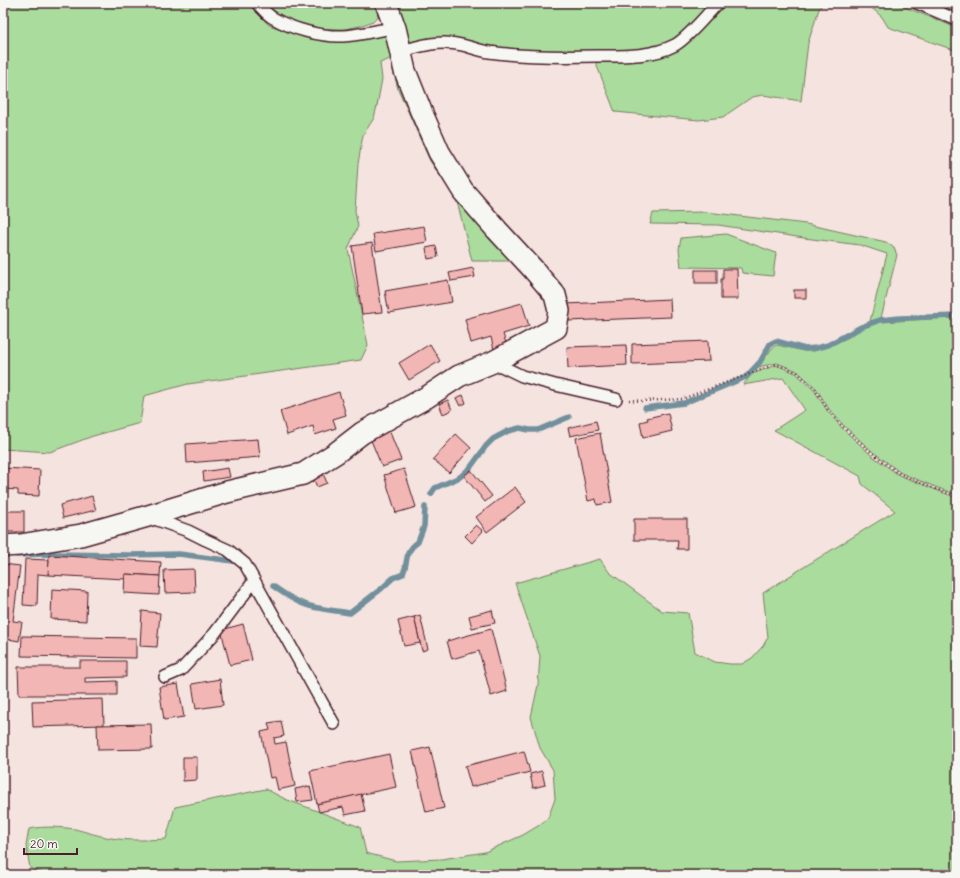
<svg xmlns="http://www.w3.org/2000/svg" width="960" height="878" font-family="Delius,sans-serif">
<rect width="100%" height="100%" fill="#f5e3df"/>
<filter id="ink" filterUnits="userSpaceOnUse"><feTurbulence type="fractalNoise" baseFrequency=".025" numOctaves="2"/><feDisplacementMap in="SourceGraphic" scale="8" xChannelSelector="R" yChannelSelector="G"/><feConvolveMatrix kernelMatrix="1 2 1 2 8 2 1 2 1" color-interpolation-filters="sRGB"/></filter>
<g filter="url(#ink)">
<g fill="#a9dc9d" stroke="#7a7e64">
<path d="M3,3h244l22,22 30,10 23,5 63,-4 8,4 10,35 109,182 -3,4h-37l-13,-52 -4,-13 -6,-7 -19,-28 -32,-72 -8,-30 -10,4 2,16 -5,27 -3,12 -11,17 -5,29 -3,47 3,15 -10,23 20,96 -7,15 -173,24 -44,12 -4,27 -47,13 -43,16 -47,-3z"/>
<path d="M265,3h118l-2,11 -8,7 -13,5 -15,3h-31l-27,-8z"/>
<path d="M395,3h317l-14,17 -28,24 -33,8 -151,-2 -35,-12 -19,1 -29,5z"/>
<path d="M724,3h99l-4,6 -11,34 -7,58 -38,-6 -11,2 -29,20 -24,3 -84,-8 -20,-51 60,-5 59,-43z"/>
<path d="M866,3h29l62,25v23l-69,-24 -6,-10z"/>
<path d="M929,3h28v11z"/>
<path d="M706,212l100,12 80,18 8,6 3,7 -16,63 -11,3 17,-67 -27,-9 -56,-7 -86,-13 -68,-1 3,-11z"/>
<path d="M726,234l50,19 -3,23 -31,-3 -1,-5 -60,-1 -2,-18 2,-11z"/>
<path d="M948,318h9v177l-24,-9 -32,-13 -28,-21 -29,-26 -15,-17 -13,-21 -19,-17 -20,-8 -19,4 15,-20 4,-2 27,6h10l20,-7 15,-7 14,-9 17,-6z"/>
<path d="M776,365l20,8 18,17 13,20 15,18 29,27 28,20 58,23v377h-909l-18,-7 -4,-22 3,-17c15,-3 31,-2 46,0 12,3 23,7 36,9 18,3 36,2 55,1l9,-32 91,-18 19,10 75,28 6,26 30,8 46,-2 43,-7 38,-17 15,-9 10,-8 7,-19 -2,-29 -13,-22 -9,-31 7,-32 2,-29 -25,-73 85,-24 9,13 53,39 26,2 7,39 20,10 15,2h12l10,-6 11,-12 5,-9 -5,-44 41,-26 91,-56 -33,-27 -2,-8 -86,-46 31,-20 -22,-32 -40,7 9,-11z"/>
</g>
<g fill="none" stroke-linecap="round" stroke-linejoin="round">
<g stroke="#72909c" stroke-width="5.5">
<path d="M645,408l39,-5 62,-26 14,-15 10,-18 6,-3 29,8 11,-1 12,-3 33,-18 19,-7 20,-2 57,-2"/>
<path d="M431,494l4,-6 25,-11 10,-9 16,-22 7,-7 15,-8 12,-3 9,2h9l31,-13"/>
<path d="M17,555l31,-1 83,1 48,-1 54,7"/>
<path d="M273,586c7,5 14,10 22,14 16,9 37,10 55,13l27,-21"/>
<path d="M380,590l13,-12 10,-4 2,-6 3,-15 5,-7 5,-4 6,-16 1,-19"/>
</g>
</g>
<g fill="#f2b6b4" stroke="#4a1f2b">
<path d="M424,226l3,16 -51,9 -3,-17z"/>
<path d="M372,243l10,69 -20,2 -10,-68z"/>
<path d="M436,246l2,11 -10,2 -2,-11z"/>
<path d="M473,268l2,9 -24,4 -2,-8z"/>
<path d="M723,269h14l1,30h-17v-20h2z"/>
<rect x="695" y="270" width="22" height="13"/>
<path d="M448,280l4,22 -63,11 -4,-22z"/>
<rect x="794" y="290" width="12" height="8"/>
<path d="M670,299l1,18 -104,4 -1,-17z"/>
<path d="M522,303l7,23 -26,8 4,12 -13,4 -3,-13 -20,6 -6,-24z"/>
<path d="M708,341l1,20 -77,3v-20z"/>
<path d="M430,344l10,17 -31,19 -10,-17z"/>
<path d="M626,345l1,20 -59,3 -1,-21z"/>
<path d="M339,392l7,23 -13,4 3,9 -21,7 -2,-9 -26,9 -7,-24z"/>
<path d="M463,395l3,8 -6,3 -4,-8z"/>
<path d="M448,400l4,10 -9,4 -4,-10z"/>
<path d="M668,413l4,18 -29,7 -3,-16 8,-2 -1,-2z"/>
<path d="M596,421l2,9 -28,6 -2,-8z"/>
<path d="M387,425l14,35 -19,7 -14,-34z"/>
<path d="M600,433l12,69 -15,3 -1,-6 -8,2 -12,-63z"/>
<path d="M456,434l15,14 -22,25 -16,-14z"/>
<path d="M258,439l2,18 -73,6 -1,-19z"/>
<path d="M3,468l37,2 -1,26 -21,-1v-5l-15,-1z"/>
<path d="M228,468l2,9 -26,4 -1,-9z"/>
<path d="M404,469l12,38 -20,6 -12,-38z"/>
<path d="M471,470l21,26 -7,6 -21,-26z"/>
<path d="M322,471l5,12 -10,4 -5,-12z"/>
<path d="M515,487l11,15 -39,30 -11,-15z"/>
<path d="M92,496l4,14 -33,8 -3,-13z"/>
<rect x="3" y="511" width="21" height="21"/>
<path d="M634,519h53v30h-10l1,-9h-44z"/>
<path d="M476,525l7,6 -11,12 -7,-7z"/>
<path d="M49,555l112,7 -1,14 -35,-2v5l-77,-4z"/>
<path d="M25,559l24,1 -1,15 -10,-1 -1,32 -14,-1z"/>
<path d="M3,564l17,2 -7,55 9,1 -3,19 -16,-3z"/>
<path d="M194,569l1,23 -30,1 -1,-23z"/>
<path d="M125,574l35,2 -1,19 -35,-2z"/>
<path d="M52,589l35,2 -1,30 -35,-2z"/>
<path d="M492,610l3,13 -23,5 -3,-12z"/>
<path d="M142,611l18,2 -3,34 -17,-1z"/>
<path d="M420,615l8,34 -6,2 -8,-34z"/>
<path d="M414,617l6,26 -16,3 -6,-25z"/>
<path d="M243,624l9,36 -22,5 -9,-35z"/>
<path d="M491,629l16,62 -16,5 -12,-45 -27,8 -5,-18z"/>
<path d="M22,636l114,2v20l-115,-2z"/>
<path d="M80,661h46v16l-41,1v4l32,-1v14h-98l-1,-28h62z"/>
<path d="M220,679l3,26 -27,4 -4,-25z"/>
<path d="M178,684l6,33 -20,3 -5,-33z"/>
<path d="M103,699l1,26 -71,2 -1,-26z"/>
<path d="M281,721l3,15 -10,2 1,6 11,-2 9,44 -17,4 -3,-13 -5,1 -9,-46 9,-2 -2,-7z"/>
<path d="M151,724l1,25 -54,1 -1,-25z"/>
<path d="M430,747l14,61 -18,4 -14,-61z"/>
<path d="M524,751l6,21 -59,15 -6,-21z"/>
<path d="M389,754l7,33 -79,17 -7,-33z"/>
<path d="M183,757h14v23l-14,1z"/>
<path d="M542,771l3,14 -12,3 -3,-14z"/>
<path d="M310,786l3,14 -16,2 -2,-13z"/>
<path d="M361,794l4,17 -20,4 -2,-8 -24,5 -2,-8z"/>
</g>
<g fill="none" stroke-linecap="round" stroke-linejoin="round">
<g stroke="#4a1f2b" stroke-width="14">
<g id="lane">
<path d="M257,3c5,5 9,11 16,15 19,11 48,19 70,18 17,-1 34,-6 52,-8"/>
<path d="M917,3l40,17"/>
<path d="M400,52c21,-7 41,-12 62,-7 9,2 18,6 27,7 35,5 72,5 108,4 25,0 55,1 78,-11 14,-8 31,-30 43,-42"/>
<path d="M493,362l29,14 33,9 61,14"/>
<path d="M152,518l36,13 18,9 22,10 17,14 89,160"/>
<path d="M165,677l16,-7 14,-15 20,-22 39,-52"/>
</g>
</g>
<g stroke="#4a1f2b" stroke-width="24">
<path id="street" d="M3,546l17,-1 61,-10 67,-19 79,-24 76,-18 33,-21 26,-20 65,-36 32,-21 34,-14 63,-34 3,-17 -4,-16 -22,-26 -36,-39 -34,-39 -24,-39 -18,-41 -16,-40 -10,-43 -9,-25"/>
</g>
<path stroke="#4a1f2b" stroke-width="2.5" stroke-dasharray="1 3" stroke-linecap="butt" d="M629,400l13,1 40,-2 94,-35 21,8 18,17 13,21 15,17 29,26 28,21 33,14 24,8"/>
<use href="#lane" stroke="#f6f6f2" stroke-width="11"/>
<use href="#street" stroke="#f6f6f2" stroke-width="21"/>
</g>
</g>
<rect width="960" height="878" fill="none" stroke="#f6f6f2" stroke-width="16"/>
<rect x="8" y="8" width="944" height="862" fill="none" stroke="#4a1f2b" stroke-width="1.5" filter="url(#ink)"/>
<path d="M24 848v6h53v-6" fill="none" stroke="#4a1f2b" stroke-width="2"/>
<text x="30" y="848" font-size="12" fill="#4a1f2b" stroke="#f6f6f2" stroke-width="3" paint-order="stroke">20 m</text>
</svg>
